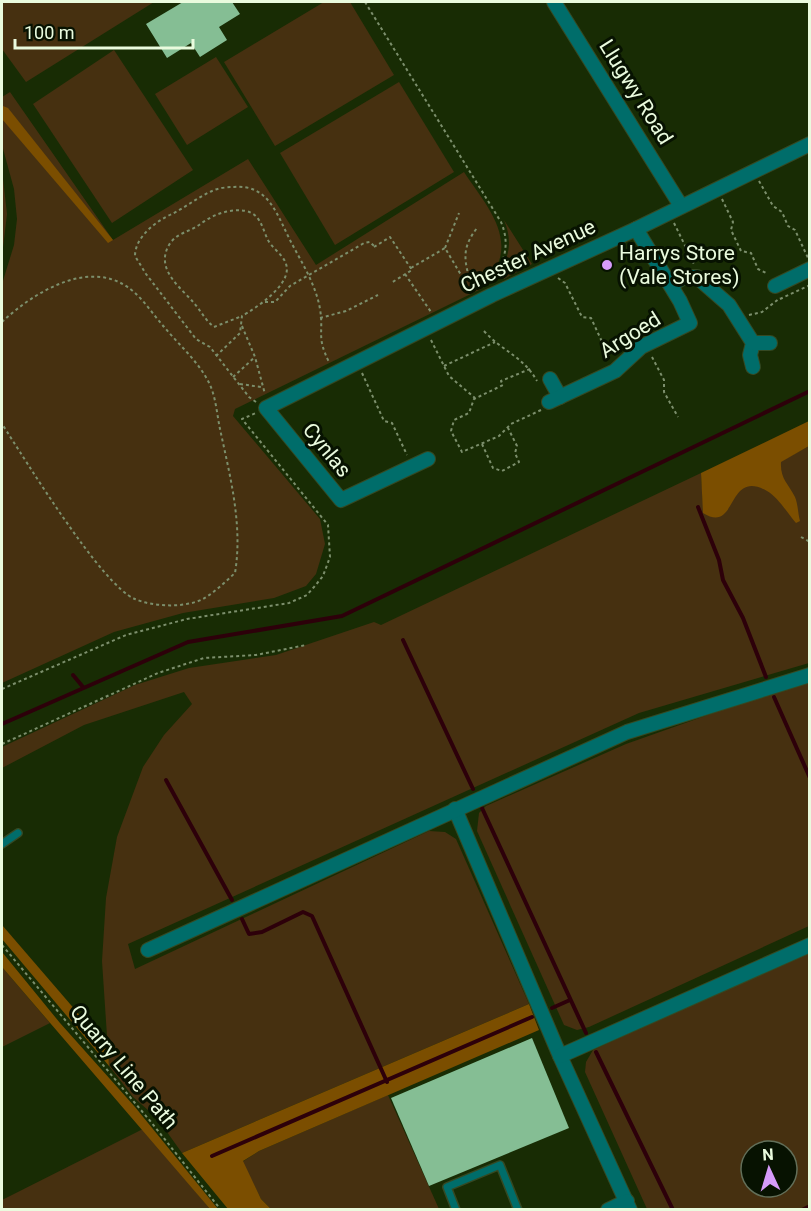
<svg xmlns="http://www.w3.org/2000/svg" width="811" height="1211" font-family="Roboto,sans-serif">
<rect width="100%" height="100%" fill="#182c04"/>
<g fill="#463010" fill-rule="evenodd">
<path d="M2,2h152l-128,80 -24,-33z"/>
<path d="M324,2h26l44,73 -119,71 -51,-84z"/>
<path d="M114,50l79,120 -81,53 -79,-119z"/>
<path d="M216,57l32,50 -61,38 -32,-51z"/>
<path d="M399,82l55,90 -119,73 -55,-92z"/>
<path d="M10,92l103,148 135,-81 68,106 148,-93c17,26 46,57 35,89 -4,10 -13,19 -18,28l-246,120 -2,7 87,103 5,25 -9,30 -10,12 -32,12 -91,15 -69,19 -112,51v-399l12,-39 3,-26 -3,-30 -12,-44v-48z"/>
<path d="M2,170l5,44 -5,42z"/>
<path d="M504,220l28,44 -28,15 -4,-7c10,-17 12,-33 4,-52z"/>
<path d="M809,446v217l-170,50 -511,231 7,25 294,-138 16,1 11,7 73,165 -347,149 -25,-35 -24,-21 -24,-31 -7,-105 4,-63 11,-61 26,-70 21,-32 28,-31 -8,-12 -100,33 -82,43v-21l133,-62 54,-17 87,-13 98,-33 7,3 320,-152 2,30z"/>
<path d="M809,683v243l-220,101 -12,3 -13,-5 -87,-194 2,-18 7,-7 140,-62 127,-45z"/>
<path d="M809,951v258h-162l-62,-137 1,-10 7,-12zM751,1151h36v36h-36z"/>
<path d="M2,967l48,56 -48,24z"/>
<path d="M388,1095l51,114h-168l-10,-10 -19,-37 17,-11z"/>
<path d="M143,1129l67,80 -208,1v-10z"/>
</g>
<g fill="#7b4e00">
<path d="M3,106l5,2 105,132 -5,3 -106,-124z"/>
<path d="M809,421v25l-28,16c-1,17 7,21 14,35 3,7 3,17 5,24l-4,2c-8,-9 -18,-26 -29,-32 -41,-23 -29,44 -64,22l-2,-40z"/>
<path d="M2,925l106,123 1,18 -107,-127z"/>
<path d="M2,952l58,71 75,84 83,102h-8l-208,-242z"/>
<path d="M529,1004l10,26 -280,121 -16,10 18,38 10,10h-43l-46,-56z"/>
</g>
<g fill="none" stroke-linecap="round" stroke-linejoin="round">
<g stroke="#2d000a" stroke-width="4">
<path d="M698,507l21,53 4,20 20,38 23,59"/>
<path d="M403,640l70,149"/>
<path d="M73,675l10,12"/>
<path d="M774,697l36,81"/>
<path d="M2,724l186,-82 154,-26 468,-225"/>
<path d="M166,780l66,120"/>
<path d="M482,808l104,225"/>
<path d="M242,919l7,15 13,-2 41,-20 9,4 75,166"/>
<path d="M552,1008l18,-8"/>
<path d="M596,1052l77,158"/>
<path d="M212,1156l320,-139"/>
<path d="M802,1210l8,-4"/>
</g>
</g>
<g fill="#85be94">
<path d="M183,2h49l8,12 -21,13 8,13 -27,17 -9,-14 -24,15 -21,-34z"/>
<path d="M532,1038l37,90 -140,58 -38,-88z"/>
</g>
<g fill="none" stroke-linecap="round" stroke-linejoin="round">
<g stroke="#354923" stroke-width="10">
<g id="service">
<path d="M2,844l16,-11"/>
<path d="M456,1210l-9,-23 53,-22 18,45"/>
</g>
</g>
<g stroke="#354923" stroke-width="16">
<g id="minor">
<path d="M554,2l127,204"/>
<path d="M671,285l13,-8h13l32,28 24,38 -3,12 3,12"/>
<path d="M775,286l35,-17"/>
<path d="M753,343h17"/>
<path d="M550,379l10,18"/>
<path d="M549,402l66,-31 26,-24 49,-24 -10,-22 -44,-72"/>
<path d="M428,459l-87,41 -75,-92 226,-113 144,-66 174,-85"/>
<path d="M455,809l105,247 70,154"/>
<path d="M148,950l479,-218 183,-57"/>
<path d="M560,1056l250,-111"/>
<path d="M608,1210l19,-9"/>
</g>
</g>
<g stroke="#7c8f6c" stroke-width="2" stroke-dasharray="3 3" stroke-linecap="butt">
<path d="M365,2l136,220c9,21 4,38 -7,57"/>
<path d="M759,181l14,25 9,6 6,14 7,4 13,28"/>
<path d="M722,199l11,23 -2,8 10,21 10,2 7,16 10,5"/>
<path d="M674,223l20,41"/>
<path d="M374,247l16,-10 22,33 -21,13"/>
<path d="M445,248l14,-35"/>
<path d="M411,268l34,-20 19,32 6,-2 4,13"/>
<path d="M405,274l26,38"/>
<path d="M469,277c-6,-21 -5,-32 8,-49"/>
<path d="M558,278l7,5 17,34 9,1 19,41"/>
<path d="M780,299l30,-14"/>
<path d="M265,302h10l15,-16 74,-43 6,-1 6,6"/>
<path d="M749,315l13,-3 18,-14"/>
<path d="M320,318l26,-7 32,-16"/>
<path d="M2,322c33,-31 92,-67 133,-29 11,10 20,24 30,35 15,18 35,35 45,57 6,13 7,30 10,44 10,47 23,96 15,144 -10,9 -20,19 -32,26 -18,9 -50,8 -68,0 -33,-13 -110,-140 -133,-175"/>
<path d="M242,326l13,31 10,37"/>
<path d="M484,331c19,21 39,25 53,50"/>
<path d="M431,340l18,36 26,22"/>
<path d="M216,356l24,-23 2,-17c14,-8 51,-32 44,-52 -3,-10 -15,-16 -19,-26 -5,-11 -7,-24 -21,-27 -17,-3 -34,4 -47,14 -10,7 -23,8 -30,20 -14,24 11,42 25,58 7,8 11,17 20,24l28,-11"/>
<path d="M652,357l12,23v12l14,25"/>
<path d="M444,366l51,-24"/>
<path d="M530,369l-29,12 2,4 -29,14 -5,14 -15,7 -3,11 11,21 37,-16 12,-12 30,-14"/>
<path d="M362,373l22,48 8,2 15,32"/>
<path d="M233,377l22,-20"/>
<path d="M240,384l21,3"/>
<path d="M256,402l-7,-5 -39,-50 -14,-8 -50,-65 -11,-18c0,-19 21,-35 37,-42 14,-7 26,-17 40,-23 6,-3 15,-4 22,-4 35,-3 43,28 57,55 11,21 25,43 29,67 4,24 -4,27 9,53"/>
<path d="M482,444l11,24 9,3 17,-9 -4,-9 2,-7 -9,-18"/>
<path d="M801,537l9,5"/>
<path d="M2,689l124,-54 61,-16 102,-16 18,-8 7,-8 9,-11 7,-19 -2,-32 -86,-106 14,-6"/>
<path d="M2,744l156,-71 46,-15 52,-3 50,-10"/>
<path d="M2,945l149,177 70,88"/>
</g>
<use href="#service" stroke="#006d6a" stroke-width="7"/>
<use href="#minor" stroke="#006d6a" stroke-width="14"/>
</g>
<circle fill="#d69bfa" stroke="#071201" stroke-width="2" cx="607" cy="265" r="6"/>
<g text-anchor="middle" stroke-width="6" stroke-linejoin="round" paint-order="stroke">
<g font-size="21" fill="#eafbde" stroke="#071201">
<text transform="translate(636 92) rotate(58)" y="7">Llugwy Road</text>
<text transform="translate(528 256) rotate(-25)" y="7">Chester Avenue</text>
<text transform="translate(630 335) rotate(-32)" y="7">Argoed</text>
<text transform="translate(327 450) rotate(51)" y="7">Cynlas</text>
<text transform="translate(124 1067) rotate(50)" y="7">Quarry Line Path</text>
</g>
<g font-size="21" fill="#eafbde" stroke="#071201" text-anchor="start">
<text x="619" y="260">Harrys Store<tspan x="619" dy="24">(Vale Stores)</tspan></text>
</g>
</g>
<rect width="811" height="1211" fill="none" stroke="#eafbde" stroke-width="6"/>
<g transform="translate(769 1169) rotate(356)"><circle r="28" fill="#071201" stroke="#626f59" stroke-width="1.5"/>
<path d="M0-4.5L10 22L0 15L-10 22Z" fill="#d69bfa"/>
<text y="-9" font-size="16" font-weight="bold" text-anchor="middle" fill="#eafbde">N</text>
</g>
<path d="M15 39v9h178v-9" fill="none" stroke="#eafbde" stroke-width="3"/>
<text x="24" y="39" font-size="18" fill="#eafbde" stroke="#071201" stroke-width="4.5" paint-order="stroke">100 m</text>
</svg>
